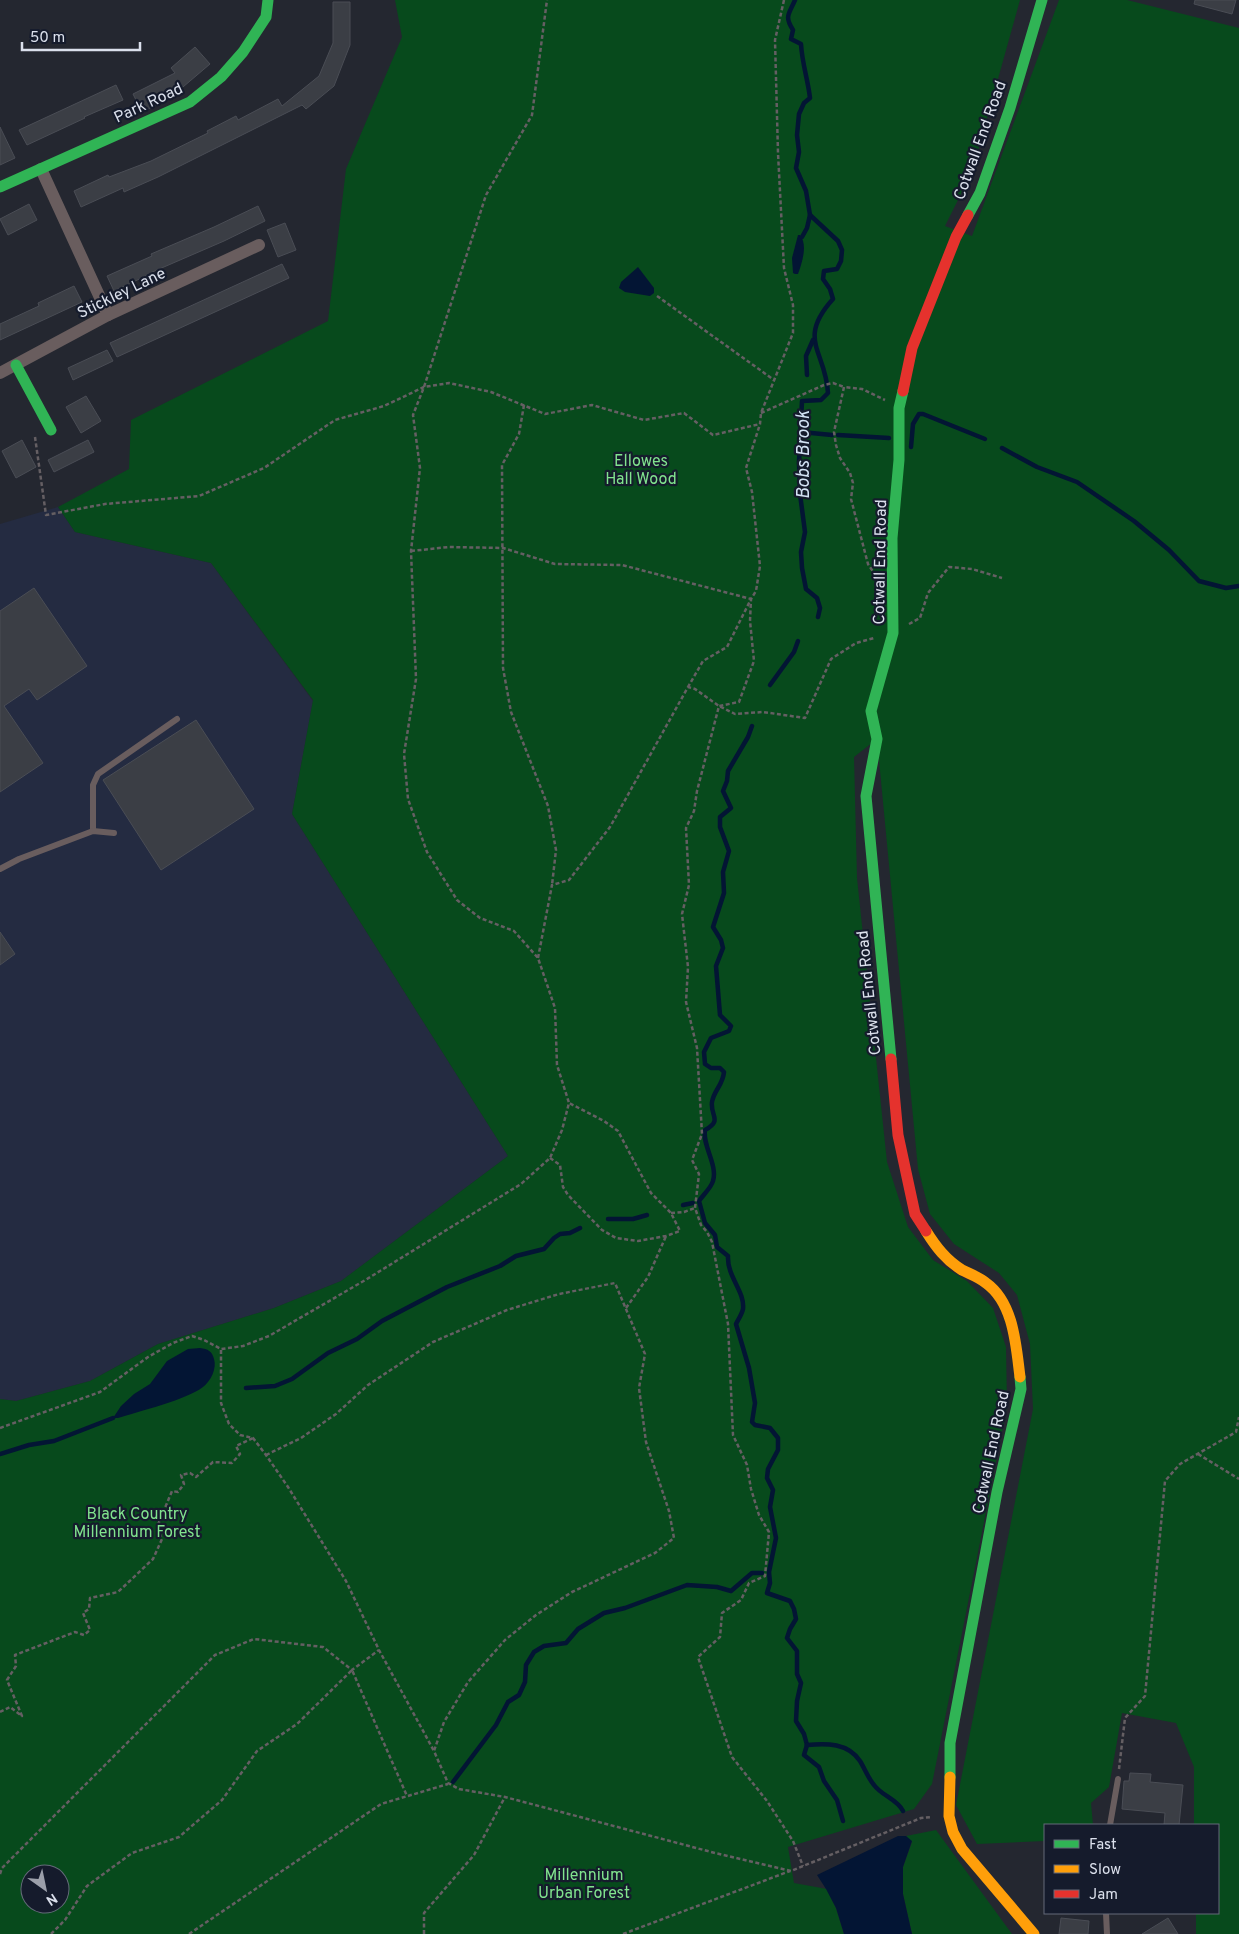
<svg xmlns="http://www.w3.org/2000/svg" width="1239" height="1934" font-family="Overpass,sans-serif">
<rect width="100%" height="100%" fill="#242730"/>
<path fill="#242b41" d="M58,507l17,25 136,31 102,138 -21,113 216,342 -167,125 -67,27 -116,36 -68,37 -74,20 -16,-2v-875z"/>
<g fill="#074a1c" fill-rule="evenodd">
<path d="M395,0h625l-48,172 -27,54 27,10 87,-236h68l112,28v1906h-43v-21h22v-88h-24v-58l-18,-44 -54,-10 -13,74 -18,16 2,22h-48v16l-68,3 -21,-39 77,-396 -3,-65 -13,-49 -18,-22 -45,-29 -24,-30 -12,-45 -41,-430 -23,18 3,121 30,284 21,65 25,33 34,21 26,27 13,39 1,59 -75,378 -18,25 -126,38 6,36 33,6 9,19 8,26h-844v-535l16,2 74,-20 68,-37 116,-36 67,-27 167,-125 -216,-342 21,-114 -102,-137 -136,-31 -17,-25 71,-38 2,-49 197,-99 18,-152 56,-132zM30,1874h30v30h-30z"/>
<path d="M936,1830l76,104h-100l-9,-40v-27l9,-25 -6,-6z"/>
</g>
<g fill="#031534">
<path d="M798,235h2c8,10 2,28 -2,39h-3l-2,-1 -1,-15z"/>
<path d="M638,267l16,21v5l-4,3 -25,-4 -6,-4 2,-6z"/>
<path d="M200,1348c8,1 12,3 14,11 3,9 -3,22 -11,28 -17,13 -63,24 -85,31h-5l8,-12 13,-12 16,-10 17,-23 21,-12z"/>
<path d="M898,1836h8l6,5 -9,26v27l9,40h-68l-8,-26 -10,-19 -9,-14z"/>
</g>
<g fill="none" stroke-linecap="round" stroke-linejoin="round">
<g stroke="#031534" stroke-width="4.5">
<path d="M795,0c-6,14 -11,16 -2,30l-2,9 10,5c1,19 7,36 9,54l-6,5 -5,11 -2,21 2,17 -3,16 10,23 4,24 28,26 4,9 -1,11 -4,8 -13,2 -1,8 7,10 3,10c-37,41 -7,52 -5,94l-7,7 -19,1 -3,61 1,32 5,38 -4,20 1,16 4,21 11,9 3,10 -2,9"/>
<path d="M802,237l5,-9 3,-13"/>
<path d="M807,375l-1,-19 7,-16"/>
<path d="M801,432l31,3"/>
<path d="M838,435l51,3"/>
<path d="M911,447l2,-23 6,-10h4l62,25"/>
<path d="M1002,448l35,19 40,15 57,39 35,29 30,31 27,7 13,-2"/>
<path d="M770,685l24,-33 4,-11"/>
<path d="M752,726l-4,11 -20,34 -1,10 -4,10 8,17 -11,9v10l9,24 -6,21 1,21 -11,34 8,13 2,8 -7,18 4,49 11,11 -2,5 -18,7 -7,14 1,12 6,4h9l4,4c-1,13 -10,18 -12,30 -2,14 11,18 -7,28 -3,15 13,35 8,51 -2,7 -10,14 -14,20l6,22 10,12 2,12 11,9c-1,21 17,35 15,53 -1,5 -5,11 -7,15l13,44 6,35 -3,19 3,3 15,3 8,10v12l-10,19 -1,9 6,12 -3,17 6,31 -7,34 1,11 -3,10 23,8 4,8 2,10 -6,10 -3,9 10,13v23l4,9 -4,18 -1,20 8,13 3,11"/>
<path d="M683,1205l10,-2"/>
<path d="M608,1219h25l14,-4"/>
<path d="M246,1388l29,-2 17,-7 36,-26 29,-14 25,-18 65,-34 53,-21 16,-10 28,-7 10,-11 6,-4 10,-1 10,-5"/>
<path d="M0,1454l29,-9 25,-4 59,-23"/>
<path d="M807,1745c20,-2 41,-2 53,16 5,8 8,17 14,24 8,11 23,14 29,26"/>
<path d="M807,1745l-3,10 15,12 5,14 13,19 6,21"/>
<path d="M453,1782l43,-57 12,-23 11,-7 6,-13 1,-17 8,-13 10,-6 22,-3 12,-14 26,-16 21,-5 62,-23 30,2 14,4 21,-18h10"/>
</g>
</g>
<g fill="#3b3e45" stroke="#4a4d55">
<path d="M1195,0h41l-4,14 -38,-10z"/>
<path d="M333,2h17v43l-16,41 -28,23 -4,-4 -144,72 -34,15 -1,-4 -42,19 -7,-16 34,-16 1,2 42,-16 57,-28 -1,-2 29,-15 2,4 40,-21 4,7 37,-30 14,-33z"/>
<path d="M195,47l15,17 -40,34 -28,14 -9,-18 42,-21 -4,-5z"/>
<path d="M116,85l7,15 -39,17 1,1 -58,27 -8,-15z"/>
<path d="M0,127l15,31 -15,7z"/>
<path d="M29,204l8,16 -29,15 -8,-16z"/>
<path d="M258,206l7,15 -41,20 -74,32v1l-36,17 -7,-15 45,-20 -1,-2 63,-27z"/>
<path d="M285,223l11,27 -18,7 -11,-27z"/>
<path d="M282,264l7,14 -172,79 -7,-14z"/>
<path d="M74,286l8,16 -82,38v-16l39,-18 -1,-3z"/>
<path d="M107,350l6,11 -40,19 -5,-12z"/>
<path d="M86,396l15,25 -20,12 -15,-26z"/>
<path d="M22,440l14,27 -20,11 -14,-27z"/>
<path d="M88,440l6,12 -40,20 -6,-12z"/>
<path d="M34,588l53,78 -50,34 -8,-11 -25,17 39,57 -43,29v-181z"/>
<path d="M196,720l58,89 -93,61 -58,-90z"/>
<path d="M0,932l15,22 -15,11z"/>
<path d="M1130,1773l21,1 -1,8 33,3 -4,40h-15l1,-12 -43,-4 2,-28h5z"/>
<path d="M1061,1918l28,3 -1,13h-29z"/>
<path d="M1168,1918l10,16h-36z"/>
</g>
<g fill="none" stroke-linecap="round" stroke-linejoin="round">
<g stroke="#655f63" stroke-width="2.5" stroke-dasharray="4 2.5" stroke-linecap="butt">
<path d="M784,0l-9,40 3,113 6,115 9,37v28l-32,80 -1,11 -14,44 6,24 8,74 -4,25 -5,8 -1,22 4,40 -15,41 -20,4 -22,85 -3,20 -8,17 3,57 -7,29 6,53 -2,35 11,46 5,86 -10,26 7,14 -4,34 6,17 6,7 5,10 16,82 5,111 14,30 4,24 8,26 10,17 -4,44 -16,7 -8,17 -19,13 -2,24 -22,20 34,100 35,44 26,40 10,25"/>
<path d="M657,296l117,84"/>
<path d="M524,405l-5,29 -17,31 1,203 8,44 37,94 8,44 -4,35"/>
<path d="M761,413l63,-28 9,-2 11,4"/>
<path d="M35,437l11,78 59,-11 94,-8 65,-28 71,-48 49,-14 40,-19 25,-4 42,9 54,22 47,-9 52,15 40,-7 29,22 47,-11"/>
<path d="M411,551l38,-4 54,1 52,16 67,1 129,34 -24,48 -24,14 -15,26"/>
<path d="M876,576l-8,-12 -17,-65 2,-16 -3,-10 -10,-15 -4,-13 -2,-13 10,-45 18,2 23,11"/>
<path d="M909,624l11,-6 8,-25 21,-26 23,2 30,9"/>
<path d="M538,958l14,-73 17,-5 41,-53 78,-140 7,2 24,17 16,8 28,-2 42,6 26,-59 25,-16 18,-5"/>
<path d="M550,1158l10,7 3,22 5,8 34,35 14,8 22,3 28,-5 14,-5 -9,-18 -20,-20 -33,-62 -14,-10 -35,-18"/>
<path d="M671,1213l13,-1 11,-4"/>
<path d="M626,1308l22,-31 18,-41"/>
<path d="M221,1350v53l8,21 11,11 13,3 13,17 22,32 58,94 33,69 55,101"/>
<path d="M0,1428l100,-36 48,-35 25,-14 19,-7 12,4 17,9 22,-3 26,-10 98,-57 154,-95 29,-26 12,-28 7,-27 -12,-38 -2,-57 -17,-50 -24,-27 -34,-13 -23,-18 -30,-48 -19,-53 -4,-45 12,-75 -5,-128 9,-83 -7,-53 11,-28 62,-192 46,-80 15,-115"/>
<path d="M1198,1454l41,25"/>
<path d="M266,1455l35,-17 35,-24 32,-29 65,-43 74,-32 52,-16 56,-11 30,71 -6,34 7,54 23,69 5,27 -19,15 -83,39 -36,23 -31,25 -37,42 -24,40 -10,29 14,32 11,6 46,8 210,56 76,18 130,-53 11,-1"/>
<path d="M0,1712l10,-5 12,9 -15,-36 9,-14 -1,-11 60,-23 9,3 6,-5 -7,-17 6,-4 1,-11 28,-6 35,-33 9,-20 -5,-12 15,-36 6,1 6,-8 -3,-9 9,-2 6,4 17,-15 19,1 8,-9 -4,-8 17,-8"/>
<path d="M1119,1769l6,-51 20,-22 20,-215 15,-17 56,-32 3,-15"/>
<path d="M0,1874l2,-6 213,-213 39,-16 69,8 29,23 27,-20"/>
<path d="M51,1934l14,-14 22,-34 45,-33 47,-16 43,-37 35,-49 40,-27 55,-54 55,126"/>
<path d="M189,1934l192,-130 67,-20"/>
<path d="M424,1934v-21l50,-58 31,-58"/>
<path d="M623,1934l167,-63"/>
</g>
<g stroke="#695d5e" stroke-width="6">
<path d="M93,831v-46l5,-11 79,-55"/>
<path d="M0,869l19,-10 74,-28 21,2"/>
<path d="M1110,1825l8,-46"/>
<path d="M1106,1913l1,21"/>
</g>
<g stroke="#695d5e" stroke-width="12">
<path d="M41,169l67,146"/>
<path d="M0,373l108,-58 151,-70"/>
</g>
<g stroke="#30b455" stroke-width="11">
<path d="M0,187l190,-85 31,-25 22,-25 23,-35 2,-17"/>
<path d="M968,215l12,-22 30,-85 32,-108"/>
<path d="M16,365l35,65"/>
<path d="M891,1059l-25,-263 11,-57 -6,-28 22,-78 -1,-95 7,-78v-52l4,-17"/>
<path d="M950,1777v-34l47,-251 24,-103 -1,-12"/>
</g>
<g stroke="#ff9f0a" stroke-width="11">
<path d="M926,1231c10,16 20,29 36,39 8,4 17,7 24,13 28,20 30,63 34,94"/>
<path d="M950,1777l-1,39 4,16 9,17 72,85"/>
</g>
<g stroke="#e5322d" stroke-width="11">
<path d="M903,391l9,-43 44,-111 12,-22"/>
<path d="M891,1059l7,76 17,79 11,17"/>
</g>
</g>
<g text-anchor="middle" stroke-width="4.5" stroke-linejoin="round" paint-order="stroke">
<g font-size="16" fill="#dbe0ec" stroke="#151b2c">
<text transform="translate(148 102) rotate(-25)" y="6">Park Road</text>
<text transform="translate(979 140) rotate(-70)" y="6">Cotwall End Road</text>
<text transform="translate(121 292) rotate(-26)" y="6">Stickley Lane</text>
<text transform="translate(879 562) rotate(-89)" y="6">Cotwall End Road</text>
<text transform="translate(868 993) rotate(-96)" y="6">Cotwall End Road</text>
<text transform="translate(990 1452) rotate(-78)" y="6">Cotwall End Road</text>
</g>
<g font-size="16" fill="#81e48e" stroke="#151b2c">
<text x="641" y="466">Ellowes<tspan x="641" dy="18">Hall Wood</tspan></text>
<text x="137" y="1519">Black Country<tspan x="137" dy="18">Millennium Forest</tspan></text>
<text x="584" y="1880">Millennium<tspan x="584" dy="18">Urban Forest</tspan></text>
</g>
<g font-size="18" font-style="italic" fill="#d4e3f5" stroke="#151b2c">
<text transform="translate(803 455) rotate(-90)" y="6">Bobs Brook</text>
</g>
</g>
<rect x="1044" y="1824" width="175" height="90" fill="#151b2c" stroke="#646a79"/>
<rect x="1054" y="1840" width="25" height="8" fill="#30b455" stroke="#646a79"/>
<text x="1089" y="1849" font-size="15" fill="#dbe0ec">Fast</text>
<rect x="1054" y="1865" width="25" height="8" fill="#ff9f0a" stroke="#646a79"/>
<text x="1089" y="1874" font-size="15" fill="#dbe0ec">Slow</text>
<rect x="1054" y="1890" width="25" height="8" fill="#e5322d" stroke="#646a79"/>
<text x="1089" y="1899" font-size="15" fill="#dbe0ec">Jam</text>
<g transform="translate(45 1889) rotate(147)"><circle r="24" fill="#151b2c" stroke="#646a79"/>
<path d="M0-4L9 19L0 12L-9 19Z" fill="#9b9faa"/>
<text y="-8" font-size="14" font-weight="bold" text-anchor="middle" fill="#dbe0ec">N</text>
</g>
<path d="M22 42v8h118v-8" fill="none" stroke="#dbe0ec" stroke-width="2.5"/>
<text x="30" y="42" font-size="15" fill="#dbe0ec" stroke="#151b2c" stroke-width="4" paint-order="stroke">50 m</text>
</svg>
